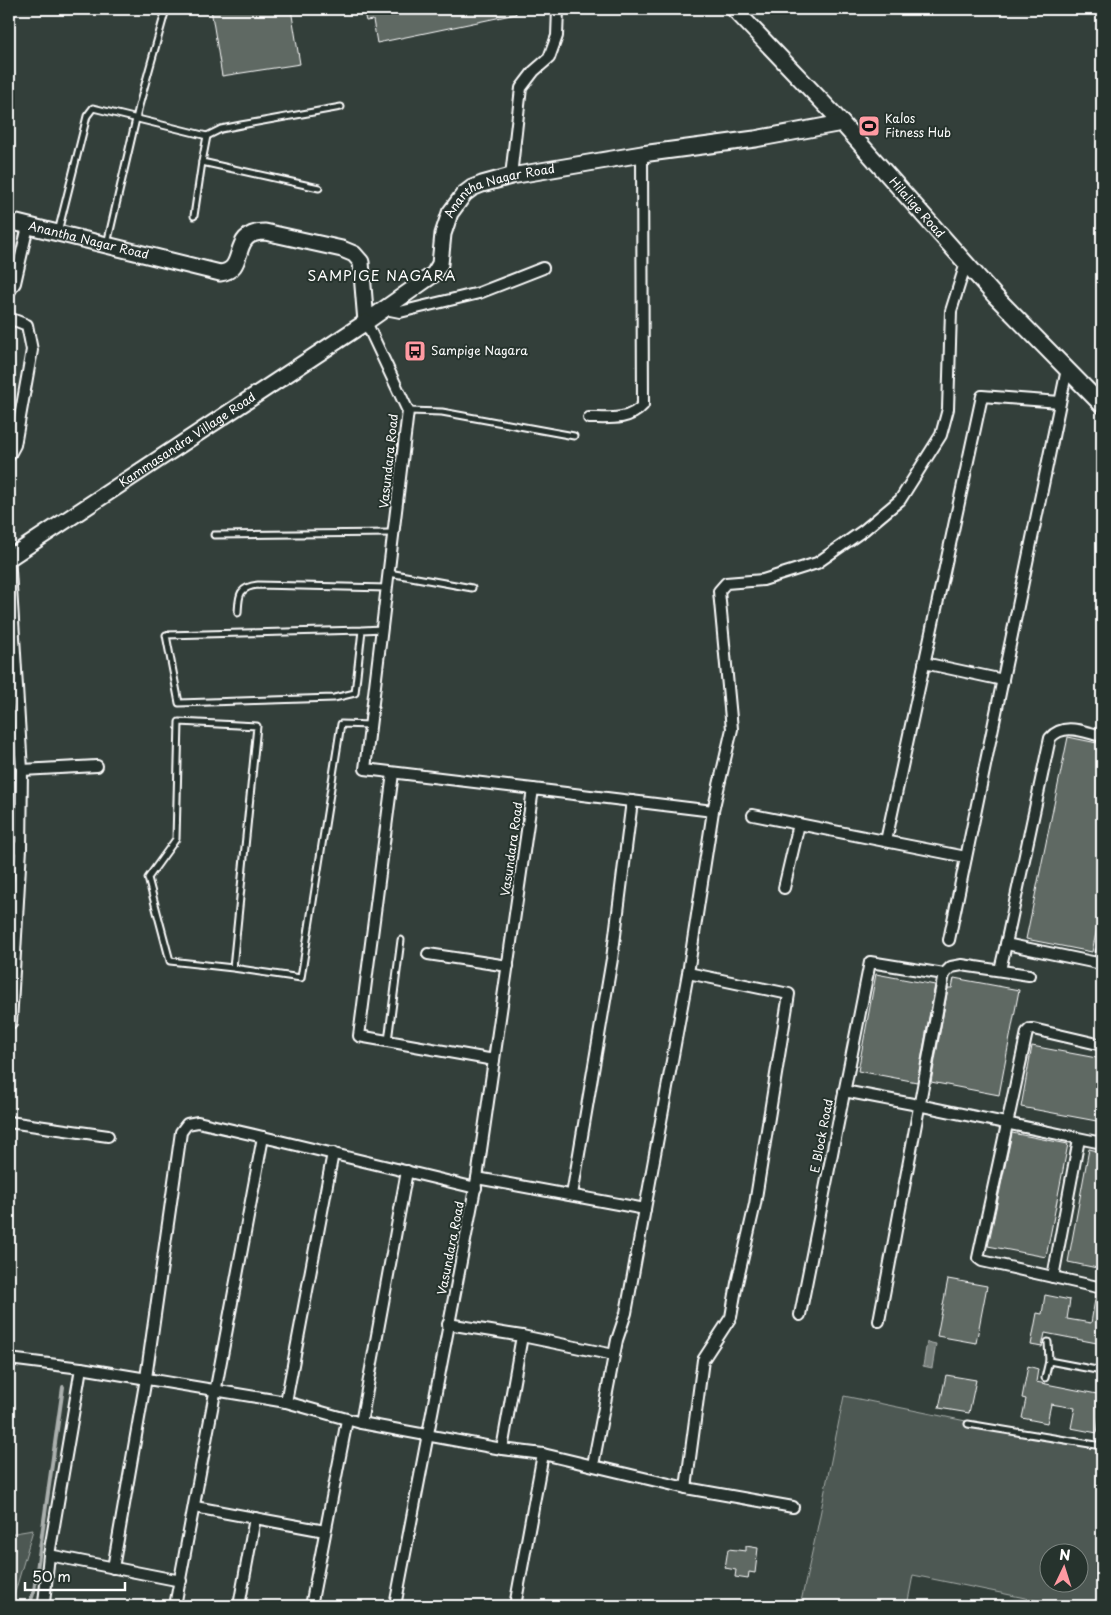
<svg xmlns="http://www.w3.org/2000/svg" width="1111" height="1615" font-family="'Playpen Sans',sans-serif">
<rect width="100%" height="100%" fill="#333f3a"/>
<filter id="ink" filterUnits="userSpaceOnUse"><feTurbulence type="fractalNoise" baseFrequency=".02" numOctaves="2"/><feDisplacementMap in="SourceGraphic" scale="10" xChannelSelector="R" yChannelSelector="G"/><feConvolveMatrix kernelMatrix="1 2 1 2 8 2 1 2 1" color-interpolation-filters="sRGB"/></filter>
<g filter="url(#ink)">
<g fill="#4d5853" stroke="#a6aca9" fill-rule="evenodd">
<path d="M844,1396l258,53v157h-38l-151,-31 -6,31h-107l17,-76zM1048,1552h30v30h-30z"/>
<path d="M33,1530l-22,76h-2v-72z"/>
</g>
<path fill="#737b78" stroke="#abb0ae" d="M927,1342l9,2 -4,24 -9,-2z"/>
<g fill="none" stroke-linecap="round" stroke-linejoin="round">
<path stroke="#abb0ae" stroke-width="4" d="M29,1606l5,-15 29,-204"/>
</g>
<g fill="#5f6964" stroke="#fff">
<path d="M211,9h80l9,55 -78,12z"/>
<path d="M363,9h152l1,5 -139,29 -4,-23 -7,1z"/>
<path d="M1068,737l34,7v161l-10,47 -66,-13z"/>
<path d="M876,974l59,11 -18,97 -59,-11z"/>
<path d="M954,978l65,12 -20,105 -68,-13 17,-94h4z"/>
<path d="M1032,1046l70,13v63l-81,-15z"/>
<path d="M1012,1133l56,11 -22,113 -58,-11z"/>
<path d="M1089,1149l13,3v117l-34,-7z"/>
<path d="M948,1279l39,7 -11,57 -39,-7z"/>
<path d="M1096,1294l6,1v49l-57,-11 -3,14 -11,-2 6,-32 5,1 3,-19 25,5 -3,19 24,4z"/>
<path d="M1028,1366l10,3 -2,13 66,13v19l-2,-1 -3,20 -26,-5 4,-20 -24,-4 -4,19 -25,-5 4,-19 -4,-1z"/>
<path d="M946,1375l30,5 -7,33 -30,-5z"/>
<path d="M746,1546l12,2 -3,25 -6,-1 -1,7 -13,-2 1,-7 -11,-2 3,-19 18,2z"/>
</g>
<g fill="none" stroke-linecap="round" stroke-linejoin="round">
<g stroke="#fff" stroke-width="9">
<g id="lane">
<path d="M207,136l-5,26 117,26"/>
<path d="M194,216l8,-54"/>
<path d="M58,232l29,-116 6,-8 114,28 14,-7 20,-4 100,-18"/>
<path d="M107,244l32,-138 27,-97"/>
<path d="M408,411l34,1 132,24"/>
<path d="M214,535l179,-2"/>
<path d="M389,573l83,15"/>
<path d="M238,613c1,-17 0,-26 20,-28l129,3"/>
<path d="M362,630l-7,63 -21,5 -155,5 -13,-68 196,-5 20,-1"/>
<path d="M233,968l24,-242 -78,-4 -3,117 -28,39 22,83 63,7 68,10 40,-254 29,1"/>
<path d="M388,1041l13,-101"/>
<path d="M1048,1342l1,19 53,10"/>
<path d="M1045,1378l4,-17"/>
<path d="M968,1424l134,22"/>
</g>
</g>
<g stroke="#fff" stroke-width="14">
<g id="street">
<path d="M511,176l10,-88 13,-17 15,-13 8,-22 1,-27"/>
<path d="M9,292l6,-9 13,-57"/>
<path d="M385,309l15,3 79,-19 64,-25"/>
<path d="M9,318l18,7 5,25 -17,95 -6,11"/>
<path d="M366,322l42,89 -43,358 168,20 -56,389 -82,428"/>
<path d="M589,418c20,0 40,3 54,-13l-1,-251"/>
<path d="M9,554l13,216 -1,78 -10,175h-2"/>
<path d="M924,663l79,17"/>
<path d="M1102,736c-18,-4 -38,-14 -52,2l-44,206 96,20"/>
<path d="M22,770l75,-4"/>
<path d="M393,773l-34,263 135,24"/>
<path d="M533,789l180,22"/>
<path d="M753,815l213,42"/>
<path d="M886,841l96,-445 78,6"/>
<path d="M9,847l12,1"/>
<path d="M784,888l15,-64"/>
<path d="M949,940l118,-571"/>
<path d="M428,954l80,12"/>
<path d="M1100,964l2,-13"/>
<path d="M1000,970l6,-26"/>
<path d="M944,974l7,-7 11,-2 67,10"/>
<path d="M1102,1045l-69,-16h-3l-3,3 -49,226 4,3 120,27"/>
<path d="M844,1091l74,14 184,38"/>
<path d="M9,1122l99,14"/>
<path d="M477,1178l168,31"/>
<path d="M572,1195l40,-236 20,-158"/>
<path d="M1053,1277l26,-138"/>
<path d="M800,1315l70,-353 74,12 -65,347"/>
<path d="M448,1324l74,12 -20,113"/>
<path d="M522,1336l92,19"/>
<path d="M9,1359l72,9 205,34 75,21 141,26 41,5 143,34 107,19"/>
<path d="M286,1402l47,-249"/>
<path d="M361,1423l46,-252"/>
<path d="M593,1465l24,-125 9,-27 19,-104 43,-236 25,-162 19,-82 -13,-138 7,-8 37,-3 54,-17 47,-33 36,-30 41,-65 7,-26 3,-98 15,-48"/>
<path d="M686,1488l17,-128 28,-43 6,-34 18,-79 34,-210 -101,-21"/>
<path d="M195,1507l130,24"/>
<path d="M49,1555l132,26"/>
<path d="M113,1568l33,-190 35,-246 6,-8 11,-2 65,15"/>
<path d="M44,1603l5,-48 32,-187"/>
<path d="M175,1606l88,-469 213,51"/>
<path d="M239,1606l16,-88"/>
<path d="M311,1606l36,-186"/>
<path d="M515,1606l28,-152"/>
</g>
</g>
<g stroke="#fff" stroke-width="19">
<g id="secondary">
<path id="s1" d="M734,9l98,103 163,184 107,109"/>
<path id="s2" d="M9,221l211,52c29,-3 8,-41 45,-41l77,17 12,5 7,8 5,60 68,-48 6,-10 3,-30 7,-21 14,-19 8,-6 10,-4 29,-8 131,-22 113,-15 87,-16"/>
<path id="s3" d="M9,558l357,-236"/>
</g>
</g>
<use href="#lane" stroke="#26332d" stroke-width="5"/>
<use href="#street" stroke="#26332d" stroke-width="10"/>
<use href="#secondary" stroke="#26332d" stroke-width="15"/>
</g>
</g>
<defs>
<g id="stadium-square" transform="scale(1.125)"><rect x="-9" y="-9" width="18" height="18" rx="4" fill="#ff9aa2" stroke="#26332d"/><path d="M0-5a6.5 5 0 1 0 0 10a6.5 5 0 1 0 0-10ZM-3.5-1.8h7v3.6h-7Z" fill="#111"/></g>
<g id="bus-square" transform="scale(1.125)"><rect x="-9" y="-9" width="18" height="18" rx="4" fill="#ff9aa2" stroke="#26332d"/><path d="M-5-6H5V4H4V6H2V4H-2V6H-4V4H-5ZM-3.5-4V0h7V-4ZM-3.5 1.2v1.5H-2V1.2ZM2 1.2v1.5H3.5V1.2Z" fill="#111"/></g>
</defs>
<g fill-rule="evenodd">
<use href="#stadium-square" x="869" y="126"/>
<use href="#bus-square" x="415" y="351"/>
</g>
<g text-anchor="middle" stroke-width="4" stroke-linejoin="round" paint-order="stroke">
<g font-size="12" fill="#fff" stroke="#26332d" text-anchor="start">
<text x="885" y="123">Kalos<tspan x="885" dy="14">Fitness Hub</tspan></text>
<text x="431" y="355">Sampige Nagara</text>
</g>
<g font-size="12" fill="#fff" stroke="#26332d">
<text dy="4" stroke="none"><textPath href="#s2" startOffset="651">Anantha Nagar Road</textPath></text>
<text dy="4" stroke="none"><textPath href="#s1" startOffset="270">Hilalige Road</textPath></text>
<text dy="4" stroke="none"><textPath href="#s2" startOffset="82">Anantha Nagar Road</textPath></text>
<text dy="4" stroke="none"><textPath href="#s3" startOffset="214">Kammasandra Village Road</textPath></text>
<text transform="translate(389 461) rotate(-84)" y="4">Vasundara Road</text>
<text transform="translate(512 849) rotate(-82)" y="4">Vasundara Road</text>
<text transform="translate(822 1136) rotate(-79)" y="4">E Block Road</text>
<text transform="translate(451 1248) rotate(-79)" y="4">Vasundara Road</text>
</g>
<g font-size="14" letter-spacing="1" fill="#fff" stroke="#26332d">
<text x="382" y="281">SAMPIGE NAGARA</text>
</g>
</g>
<rect width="1111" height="1615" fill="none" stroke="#26332d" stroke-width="30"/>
<rect x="15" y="15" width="1081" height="1585" fill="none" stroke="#fff" stroke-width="2" filter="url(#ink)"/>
<g transform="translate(1064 1568) rotate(4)"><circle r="24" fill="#26332d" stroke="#7d8581"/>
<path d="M0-4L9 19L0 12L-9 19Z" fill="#ff9aa2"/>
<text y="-8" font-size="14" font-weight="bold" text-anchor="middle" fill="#ffffff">N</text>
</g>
<path d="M25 1582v8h100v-8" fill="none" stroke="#ffffff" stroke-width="2.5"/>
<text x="32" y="1582" font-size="15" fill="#ffffff" stroke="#26332d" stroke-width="4" paint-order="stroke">50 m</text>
</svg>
